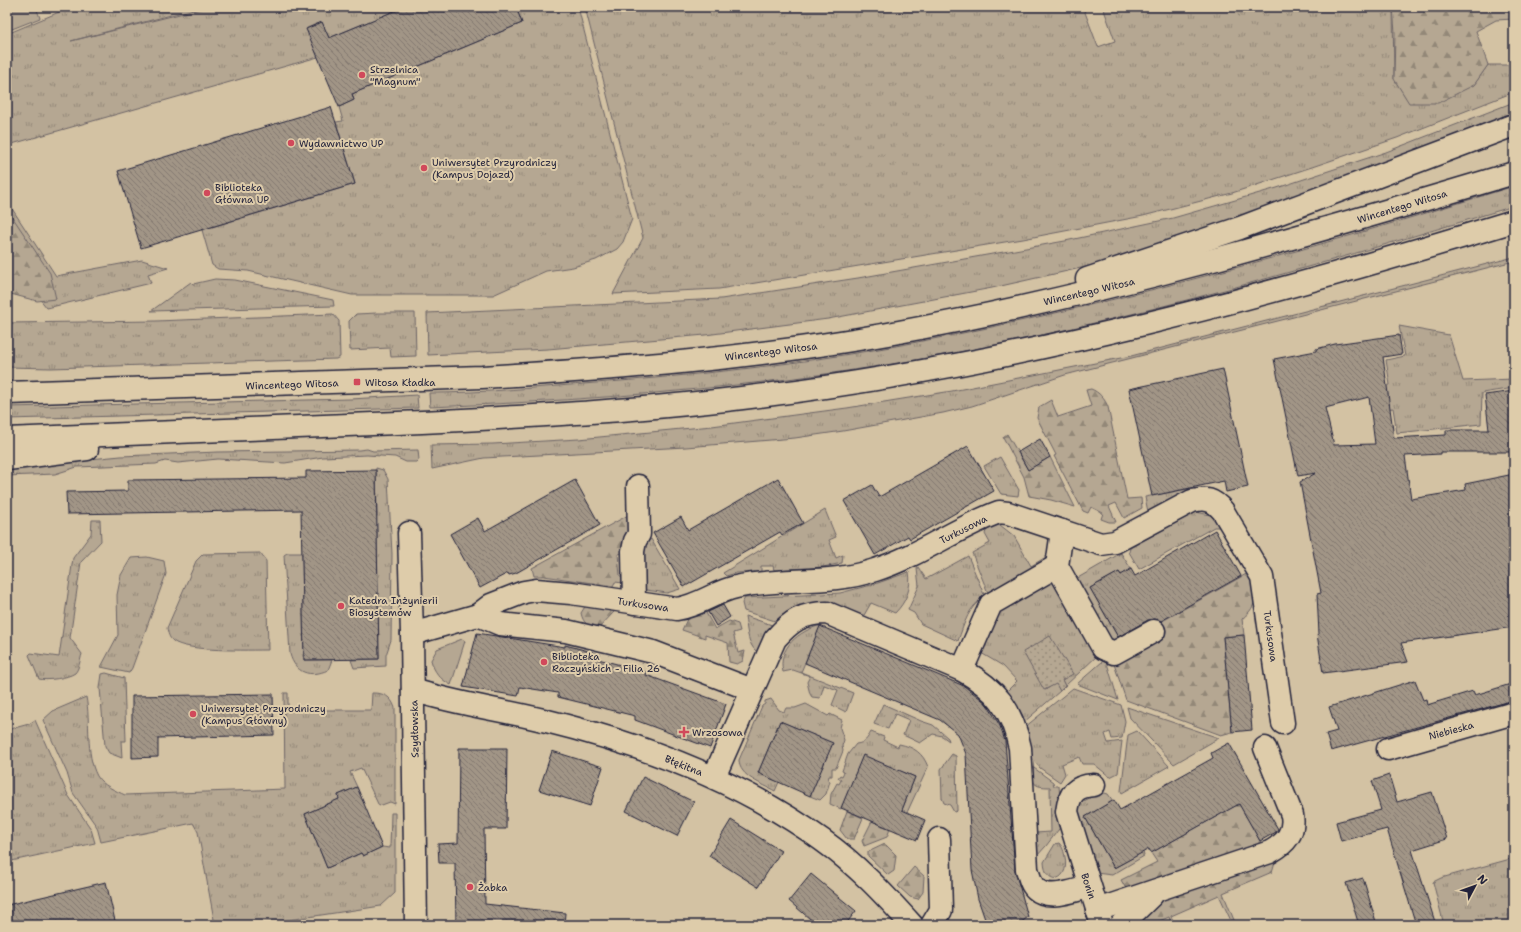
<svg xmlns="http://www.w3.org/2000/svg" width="1521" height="932" font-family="'Shantell Sans',sans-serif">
<defs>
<pattern id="grass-tufts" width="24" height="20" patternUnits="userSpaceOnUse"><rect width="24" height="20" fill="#b5a792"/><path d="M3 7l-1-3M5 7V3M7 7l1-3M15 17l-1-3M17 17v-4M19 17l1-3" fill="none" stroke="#938878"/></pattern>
<pattern id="forest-firs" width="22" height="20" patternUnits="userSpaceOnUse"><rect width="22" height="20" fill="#b5a792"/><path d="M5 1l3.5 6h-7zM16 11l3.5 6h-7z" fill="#938878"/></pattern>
<pattern id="park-dots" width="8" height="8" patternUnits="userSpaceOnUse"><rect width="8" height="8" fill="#b5a792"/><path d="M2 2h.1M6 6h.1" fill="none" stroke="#938878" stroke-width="1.8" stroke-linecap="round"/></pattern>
<pattern id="building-back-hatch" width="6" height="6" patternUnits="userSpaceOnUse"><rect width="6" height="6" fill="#a19586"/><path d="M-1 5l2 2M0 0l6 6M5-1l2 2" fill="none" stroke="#83796f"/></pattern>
</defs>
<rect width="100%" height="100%" fill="#d3c2a3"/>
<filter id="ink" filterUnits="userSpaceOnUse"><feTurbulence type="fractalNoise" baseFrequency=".025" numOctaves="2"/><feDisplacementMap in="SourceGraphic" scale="8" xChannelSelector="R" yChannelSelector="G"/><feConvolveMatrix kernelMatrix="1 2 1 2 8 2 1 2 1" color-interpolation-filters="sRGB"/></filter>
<g filter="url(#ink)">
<g fill="url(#grass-tufts)" stroke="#6c6466">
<path d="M71,7h131l-131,34 137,-34h196l-75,31 -7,-16 -15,6 11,29 -306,87 -5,-1v-109z"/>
<path d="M516,7h62l54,212 -9,23 -6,7 -21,11 -23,7 -27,4 -53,24h-141l-104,-24 -30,-2 -6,-4 -10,-35 153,-46 -19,-62 7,-1 -4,-14 15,-7 -2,-6 170,-71z"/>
<path d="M585,7h498l15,40 17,-6 -12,-34h290l1,72 80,6 14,-20h26v27l-117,46 -85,29 -80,26 -89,23 -120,23 -304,50 -106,5 30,-56z"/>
<path d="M1514,102v13l-177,69 -234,79 -111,25 -164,31 -123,16 -157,14 -120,6 -1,-42 294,-14 137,-21 207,-37 108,-23 104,-30 109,-36z"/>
<path d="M1514,186v20c-212,64 -427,128 -647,162 -145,22 -291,33 -437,39l-1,-14c56,0 112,-6 167,-10 89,-7 178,-16 266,-31 221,-38 437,-99 652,-166z"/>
<path d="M7,201l49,75 86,-16 26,8 -20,6 3,9 -104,25 -40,-50z"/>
<path d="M1514,257v4l-449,114 -93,31 -29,7 -100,18 -48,7 -109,9 -202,11 -52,11 -1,-24 62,-1 86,-5 133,-13 135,-18 105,-17 179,-35z"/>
<path d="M215,279l20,1 98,20 1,6 -183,5 40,-29 2,2z"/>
<path d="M377,313h38l1,43 -25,1 -1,-9 -40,2 -1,-29 7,-7z"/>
<path d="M333,314l6,7 1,36 -4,2 -285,9 -44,-1v-44l149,-2z"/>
<path d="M1399,326l50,9 14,46 51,-2v9l-32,5 -1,31 -84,9 -4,-25 -22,3 -3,-21 22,-5 -4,-25 19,-4z"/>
<path d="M417,395l1,13 -411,11v-12l344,-8z"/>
<path d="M367,449l6,2 45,-1 1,10 -2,2h-11l-11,-5 -28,-2 -44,2 -38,6 -67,-4 -40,4 -13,-2 -9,3 -79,3 -22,7 -48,2v-9l114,-11 97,-4 141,-2z"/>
<path d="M1000,457l19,33 -1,6 -17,-2 -17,-28z"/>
<path d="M376,468l7,2 5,9 4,75 -1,86 -5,15v11l-32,2 -3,-8 28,-1 -2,-126 -2,-17h2z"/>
<path d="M1193,488v1l-45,23 -3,-15z"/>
<path d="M825,510l11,27 -7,3 7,18 7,-3 -1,8 -19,4 -49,3 -1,-4h-12v6l-25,1 -10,3 -3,-3z"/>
<path d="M1196,512l14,3 12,12h-8l-75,42 -10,-17 1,-4z"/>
<path d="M92,520h8l1,21 -20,21 -11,76 12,16c-2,6 -3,15 -7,19 -7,5 -28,8 -36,6l-10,-24 2,-2 28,4 14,-99 18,-24z"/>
<path d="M994,525h6l14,11 17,30 15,-9 -1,5 -55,36 -18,-45 18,-10 -5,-9 1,-3z"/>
<path d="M651,539l29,50 -13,4 -21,-3 -7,-8 4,-38z"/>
<path d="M260,553l6,8 2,89c-18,0 -82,2 -95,-9 -4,-3 -5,-8 -6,-13l29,-67 7,-7z"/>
<path d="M287,553h15l2,107h28l-4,10c-18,8 -33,3 -38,-16l-6,-99z"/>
<path d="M1121,553l10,16 -10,6 -2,-3 -29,16 29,51 -5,5 -38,-65z"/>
<path d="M968,556l17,41c-16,8 -21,27 -27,44l-37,-17 -7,-11 -6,-3 11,-24 -2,-17 1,-2 8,12z"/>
<path d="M147,557l17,4 2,13 -34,94 -3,5 -28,-6 17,-32 -1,-40 4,-20 10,-17z"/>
<path d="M909,572c3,16 -3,30 -14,41l-24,-10 -8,14c-35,-9 -58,-24 -88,4l-31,-10 -2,-8 3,-5 95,-5 35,-9z"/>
<path d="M1048,580l12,4 38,71 -33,31 -3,-6 10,-7 -27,17 11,-7 4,8 -36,31 -19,-29 12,-12 -14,-15 -27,-16 15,-35z"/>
<path d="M745,616l27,9 -6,7 -9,20c-10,-8 -10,-25 -12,-36z"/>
<path d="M821,625l-20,47 52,21 -7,19 -14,-7 6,-15 -14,-5 -4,13 -8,-1 -2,-3 -3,-12 3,-6 -17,-6 -10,2c-6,-24 16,-41 38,-47z"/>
<path d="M1103,661l4,2 11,37 -41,-16z"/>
<path d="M106,673l18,5 2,63h-5l1,17 -13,-5 -4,-7 -5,-58 2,-14z"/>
<path d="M1073,688l48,17 4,16 -3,17 -10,1 -2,-7 -5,2 3,9 14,-2 -4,32 -8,4 -16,-13h-12l-3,-7 -17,7 3,10 -5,8 -20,-14 -11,-13 -4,-28z"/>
<path d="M284,693h4v17h83l1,-17c12,0 19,3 23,15v96l-5,-2 -11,4 -18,-38 -11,4 7,15 -19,8 1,4 -34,15 22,54 34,-15 2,3 19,-9 8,1 1,-35h4v80l-14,13 -126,19h-40l-17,-93 -5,-9 -92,19 -4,-15 -24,-34 -6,-20 -24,-53 10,-9 33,-14c5,25 -1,56 11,79 5,9 19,15 28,19l160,-6z"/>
<path d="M771,699l8,11 5,2 2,-4h9l11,-4 22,12 2,-2 12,6 -2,8 4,12 -2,6 1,5 -7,17h-4v8h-3l-1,4 2,1 -4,13 -6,6 -10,-4 22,-53 -52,-22 -22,52 21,9 -4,9c-12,-7 -36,-14 -36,-31l23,-54 3,-2v-3z"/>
<path d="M883,704l38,17 12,4 15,13 1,3 -7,-5 -9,-2 -13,9 -17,-8 6,-15 -14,-6 -7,15 -14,-5z"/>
<path d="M1127,707l92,31 -45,26 -44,-46z"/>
<path d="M35,720l33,75 23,34 4,14 -88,19v-132l22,-6z"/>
<path d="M1137,731l32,35 -47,27 -1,-2 7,-56z"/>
<path d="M871,732l13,5 -1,3 15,7 1,-3c15,3 24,9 29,23l-30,65 -4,-2 21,-53 -52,-21 -22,53 -11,-5 1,-10 6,-11 2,1 2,-4 -3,-2 2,-3 2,1 2,-4 -2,-1 6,-17 8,-10c9,-1 11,-5 15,-12z"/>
<path d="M952,754l4,2 1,55 -3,1 -4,-7 -6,-2 -2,-5 -1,-29z"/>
<path d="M1031,768h3l19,14 1,4h5l3,39 -16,21 -10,11 -1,-24 16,-1 -1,-45c-17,0 -17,-3 -19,-19z"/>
<path d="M1101,792l7,2 5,7 -28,16 29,51 29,-16 1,4 -32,19 -16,-2 -19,-66 5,-5z"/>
<path d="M1059,843c4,4 5,9 6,14 5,25 -20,30 -21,5l11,-18z"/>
<path d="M1514,858v67h-70l-11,-43 8,-4z"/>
</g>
<g fill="url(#forest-firs)" stroke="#6c6466">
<path d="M1393,7h121v12l-18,1 -20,11 12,34 -14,20 -36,18h-29l-15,-24 1,-46z"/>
<path d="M7,209l43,64 6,26 -19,2 -30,-8z"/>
<path d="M1091,389c8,3 14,10 17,18l19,92 14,-1 1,10 -18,10 -8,-15 -7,3 7,16h-7l-8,-3 2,-6 -12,-6 -3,6 -5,-2 -29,-55 2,-1 -19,-37 2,-11 12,-7 7,17 33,-11 -5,-16z"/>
<path d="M1007,434l21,36 22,-13 25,50 -24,-7 -22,-4 -5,-19 -21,-40z"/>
<path d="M632,513l-6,40 -8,1 2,22h7l-4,7 -8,-1 -2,4 -69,-10h-10l-2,-8z"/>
<path d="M1248,573c10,19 11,32 -6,46l2,16 -21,2 9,95 -11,3 -95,-35 -14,-42 45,-34z"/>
<path d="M722,603l-16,10 9,16 14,-8 9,3 2,7 -7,2 5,20 7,-2 -2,10 -6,3 -8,-2 -1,-19 -23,-8v3l-23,-8 6,-13z"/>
<path d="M586,605l29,5 -1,2 -17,18c-9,-4 -14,-7 -16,-17z"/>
<path d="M1236,798l24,43 1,7 -132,46 -8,-14 36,-18 -6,-9 84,-47z"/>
<path d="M847,811l16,7 -9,21h-7l-7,-9z"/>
<path d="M872,821l18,8 -3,8 -23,9 -2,-5z"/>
<path d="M885,844l11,11 -2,16 -6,4 -20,-19v-4z"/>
<path d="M1277,855l-5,17 -49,21 13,32h-3l-14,-30 -48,21 4,9h-3l-3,-8 -19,8h-20l33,-30z"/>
<path d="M914,867l10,9 -1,16 -5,7 -8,-2 -12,-11z"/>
</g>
<path fill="url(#park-dots)" stroke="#6c6466" d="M1050,636l23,38 -11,6 3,6 -5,5 -4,-7 -12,6 -21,-38z"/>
<g fill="#b5a792" stroke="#6c6466">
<path d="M7,7h29l4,11 -33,13z"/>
<path d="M462,639l3,2 -14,44c-11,-6 -17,-13 -20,-25l6,-11z"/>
</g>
<g fill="url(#building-back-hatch)" stroke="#22223b" fill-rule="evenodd">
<path d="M404,7h112l6,16 -170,71 2,6 -15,7 -33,-78 16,-7 7,16z"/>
<path d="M331,107l24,77 -214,64 -23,-77z"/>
<path d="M1399,335l3,19 -19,3 11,81 52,-3v-5h43l-4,-35 29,-4v61h-74v2l-35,2 6,43 55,-9 -1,-6 49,-10v153l-113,16 7,19 -85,11 -6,-39h2l-2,-40 4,-1 -21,-111 16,-9 -18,3 -24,-117 42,-8v-2l19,-5zM1369,397l6,47 -41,1 -9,-37z"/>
<path d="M1223,369l25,118 -22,5 -2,-11 -72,15 -23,-107z"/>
<path d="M1040,439l10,18 -22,13 -10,-18z"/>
<path d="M968,446l26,45 -84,48 -2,-3 -33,19 -31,-54 28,-16 7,12z"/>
<path d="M376,470l3,189 -75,1 -3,-150 -234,4 -1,-22 62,-1v-11l178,-2v-7z"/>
<path d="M778,478l25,45 -21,12 -2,-3 -96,55 -31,-54 28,-16 7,13z"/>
<path d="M575,480l25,45 -84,48 -7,2 -1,-2 -28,15 -30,-54 28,-16 7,13z"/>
<path d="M1215,530l26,46 -80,45 -6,-2 -7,1 -30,17 -28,-49 29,-16 2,3 10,-6 4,7z"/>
<path d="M723,605l7,12 -14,9 -8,-14z"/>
<path d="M820,626l144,60 21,16 5,7 10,17 5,15 10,129 13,47 -10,8h-31l-9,-26 -6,-29 -6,-116 -8,-20 -18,-14 -135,-57z"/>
<path d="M477,633l88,14v-2l35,9 -2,5 49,13 -1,3 80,29 -16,44 -75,-28v-4l-77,-19v-4l-38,-6 -2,9 -55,-9z"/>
<path d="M1244,635l8,95 -20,2 -9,-95z"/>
<path d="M1415,680l8,20 3,-1 1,6 46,-14 2,4 39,-12v17l-183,51 -5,-17 11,-3 -8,-24z"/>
<path d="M273,694l1,41 -116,3v19l-26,1v-62z"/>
<path d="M780,721l53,22 -23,53 -52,-23z"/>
<path d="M1229,743l49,86 -2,3 -16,9 -21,-37 -88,49 -2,-4 -35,19 -29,-51 29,-17 6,10 93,-52 -2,-5z"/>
<path d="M459,748h48l-1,81h-22l1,75 80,9 -1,12h-108l-1,-62h-16l-1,-19 20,-1z"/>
<path d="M552,751l51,16 -13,39 -51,-16z"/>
<path d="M863,755l52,22 -13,33 23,10 -8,20 -76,-32z"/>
<path d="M1389,775l8,27 35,-10 15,47 -35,11 24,75h-20l-29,-96 -46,12 -5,-19 45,-12 -9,-29z"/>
<path d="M643,777l51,25 -17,34 -51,-25z"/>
<path d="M357,787l25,60 -19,9 -2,-3 -34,15 -22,-54 34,-15 -1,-4z"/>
<path d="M731,820l50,31 -23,36 -49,-31z"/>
<path d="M811,874l45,37 -11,14h-28l-28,-24z"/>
<path d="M1363,878l14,47h-18l-13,-42z"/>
<path d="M106,882l10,43h-109v-20z"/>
</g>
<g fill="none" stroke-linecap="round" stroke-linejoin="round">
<g stroke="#22223b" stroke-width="25">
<g id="minor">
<path d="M1062,531l-5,35 46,82 11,5 40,-22"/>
<path d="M409,533l3,101 4,291"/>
<path d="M634,603l-1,-52 2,-10 4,-7 -1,-48"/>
<path d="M478,615l22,9 66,7 87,21 99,38"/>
<path d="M412,634l66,-19 13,-10 33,-13 12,-2 35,3 106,16c24,-4 37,-17 59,-22 46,-10 94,-2 139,-17 44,-14 81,-42 124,-58l9,1 93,31 14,-2 77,-41c14,-3 21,-2 31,10l39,66 21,146"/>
<path d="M962,670l29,-66 66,-38"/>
<path d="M413,690c43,14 86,19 130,30 99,24 196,60 279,120 34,24 62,54 90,85"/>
<path d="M1388,749l126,-36"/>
<path d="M714,777l61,-138c16,-18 27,-26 52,-26l135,57c34,19 50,39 58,78l7,121c2,7 4,16 9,20 13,12 39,1 53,-2"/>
<path d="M1094,785c-19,1 -25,9 -27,27l35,113"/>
<path d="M1097,910l173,-58c16,-9 25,-19 22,-37l-27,-67"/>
<path d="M932,925l9,-15 -2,-71"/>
<path d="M1121,925l31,-30"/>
</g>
</g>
<g stroke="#22223b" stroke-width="25">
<g id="major">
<path d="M1087,279l153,-51 274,-103"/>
<path d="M7,393l475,-16c136,-8 272,-19 406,-43 213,-38 419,-99 626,-161"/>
<path d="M7,439c138,-5 276,-10 415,-17 115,-6 230,-12 344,-27 255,-32 503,-99 748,-174"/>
<path d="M7,459l80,-10"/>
</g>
</g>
<use href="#minor" stroke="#deccaa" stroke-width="22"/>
<use href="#major" stroke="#deccaa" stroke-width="22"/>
</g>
</g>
<g fill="#d1495b" stroke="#deccaa" stroke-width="1.5">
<circle cx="362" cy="75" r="4"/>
<circle cx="291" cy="143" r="4"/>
<circle cx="424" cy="168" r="4"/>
<circle cx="207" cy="193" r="4"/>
<rect x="353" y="378" width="8" height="8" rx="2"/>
<circle cx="341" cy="606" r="4"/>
<circle cx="544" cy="662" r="4"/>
<circle cx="193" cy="714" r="4"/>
<path d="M682 726h4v4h4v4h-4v4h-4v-4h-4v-4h4z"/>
<circle cx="470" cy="887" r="4"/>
</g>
<g text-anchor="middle" stroke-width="4" stroke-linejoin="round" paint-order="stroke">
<g font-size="10" fill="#22223b" stroke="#deccaa" text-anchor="start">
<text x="370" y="73">Strzelnica<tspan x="370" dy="12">"Magnum"</tspan></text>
<text x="299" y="147">Wydawnictwo UP</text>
<text x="432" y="166">Uniwersytet Przyrodniczy<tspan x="432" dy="12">(Kampus Dojazd)</tspan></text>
<text x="215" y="191">Biblioteka<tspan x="215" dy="12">Główna UP</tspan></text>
<text x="365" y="386">Witosa Kładka</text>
<text x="349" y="604">Katedra Inżynierii<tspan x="349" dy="12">Biosystemów</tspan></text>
<text x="552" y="660">Biblioteka<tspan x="552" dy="12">Raczyńskich - Filia 26</tspan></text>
<text x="201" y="712">Uniwersytet Przyrodniczy<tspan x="201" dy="12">(Kampus Główny)</tspan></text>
<text x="692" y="736">Wrzosowa</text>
<text x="478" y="891">Żabka</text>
</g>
<g font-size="10" fill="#22223b" stroke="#deccaa">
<text transform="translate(1402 206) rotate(-17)" y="4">Wincentego Witosa</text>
<text transform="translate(1089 291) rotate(-13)" y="4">Wincentego Witosa</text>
<text transform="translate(771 351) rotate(-7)" y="4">Wincentego Witosa</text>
<text transform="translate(292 384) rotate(-2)" y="4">Wincentego Witosa</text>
<text transform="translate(963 529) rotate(-27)" y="4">Turkusowa</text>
<text transform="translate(643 604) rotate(8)" y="4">Turkusowa</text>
<text transform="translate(1271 636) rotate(82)" y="4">Turkusowa</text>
<text transform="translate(414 729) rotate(-91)" y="4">Szydłowska</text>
<text transform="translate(1451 730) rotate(-15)" y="4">Niebieska</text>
<text transform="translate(684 765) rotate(22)" y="4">Błękitna</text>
<text transform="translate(1089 886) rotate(72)" y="4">Bonin</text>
</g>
</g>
<rect width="1521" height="932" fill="none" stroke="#deccaa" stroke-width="24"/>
<rect x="12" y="12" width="1497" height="908" fill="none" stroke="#22223b" stroke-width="1.5" filter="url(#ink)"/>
<g transform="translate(1475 886) rotate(49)" stroke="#deccaa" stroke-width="3" paint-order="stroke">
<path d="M0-3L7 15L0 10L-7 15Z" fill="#22223b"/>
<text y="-6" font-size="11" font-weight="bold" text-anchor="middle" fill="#22223b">N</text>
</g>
</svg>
